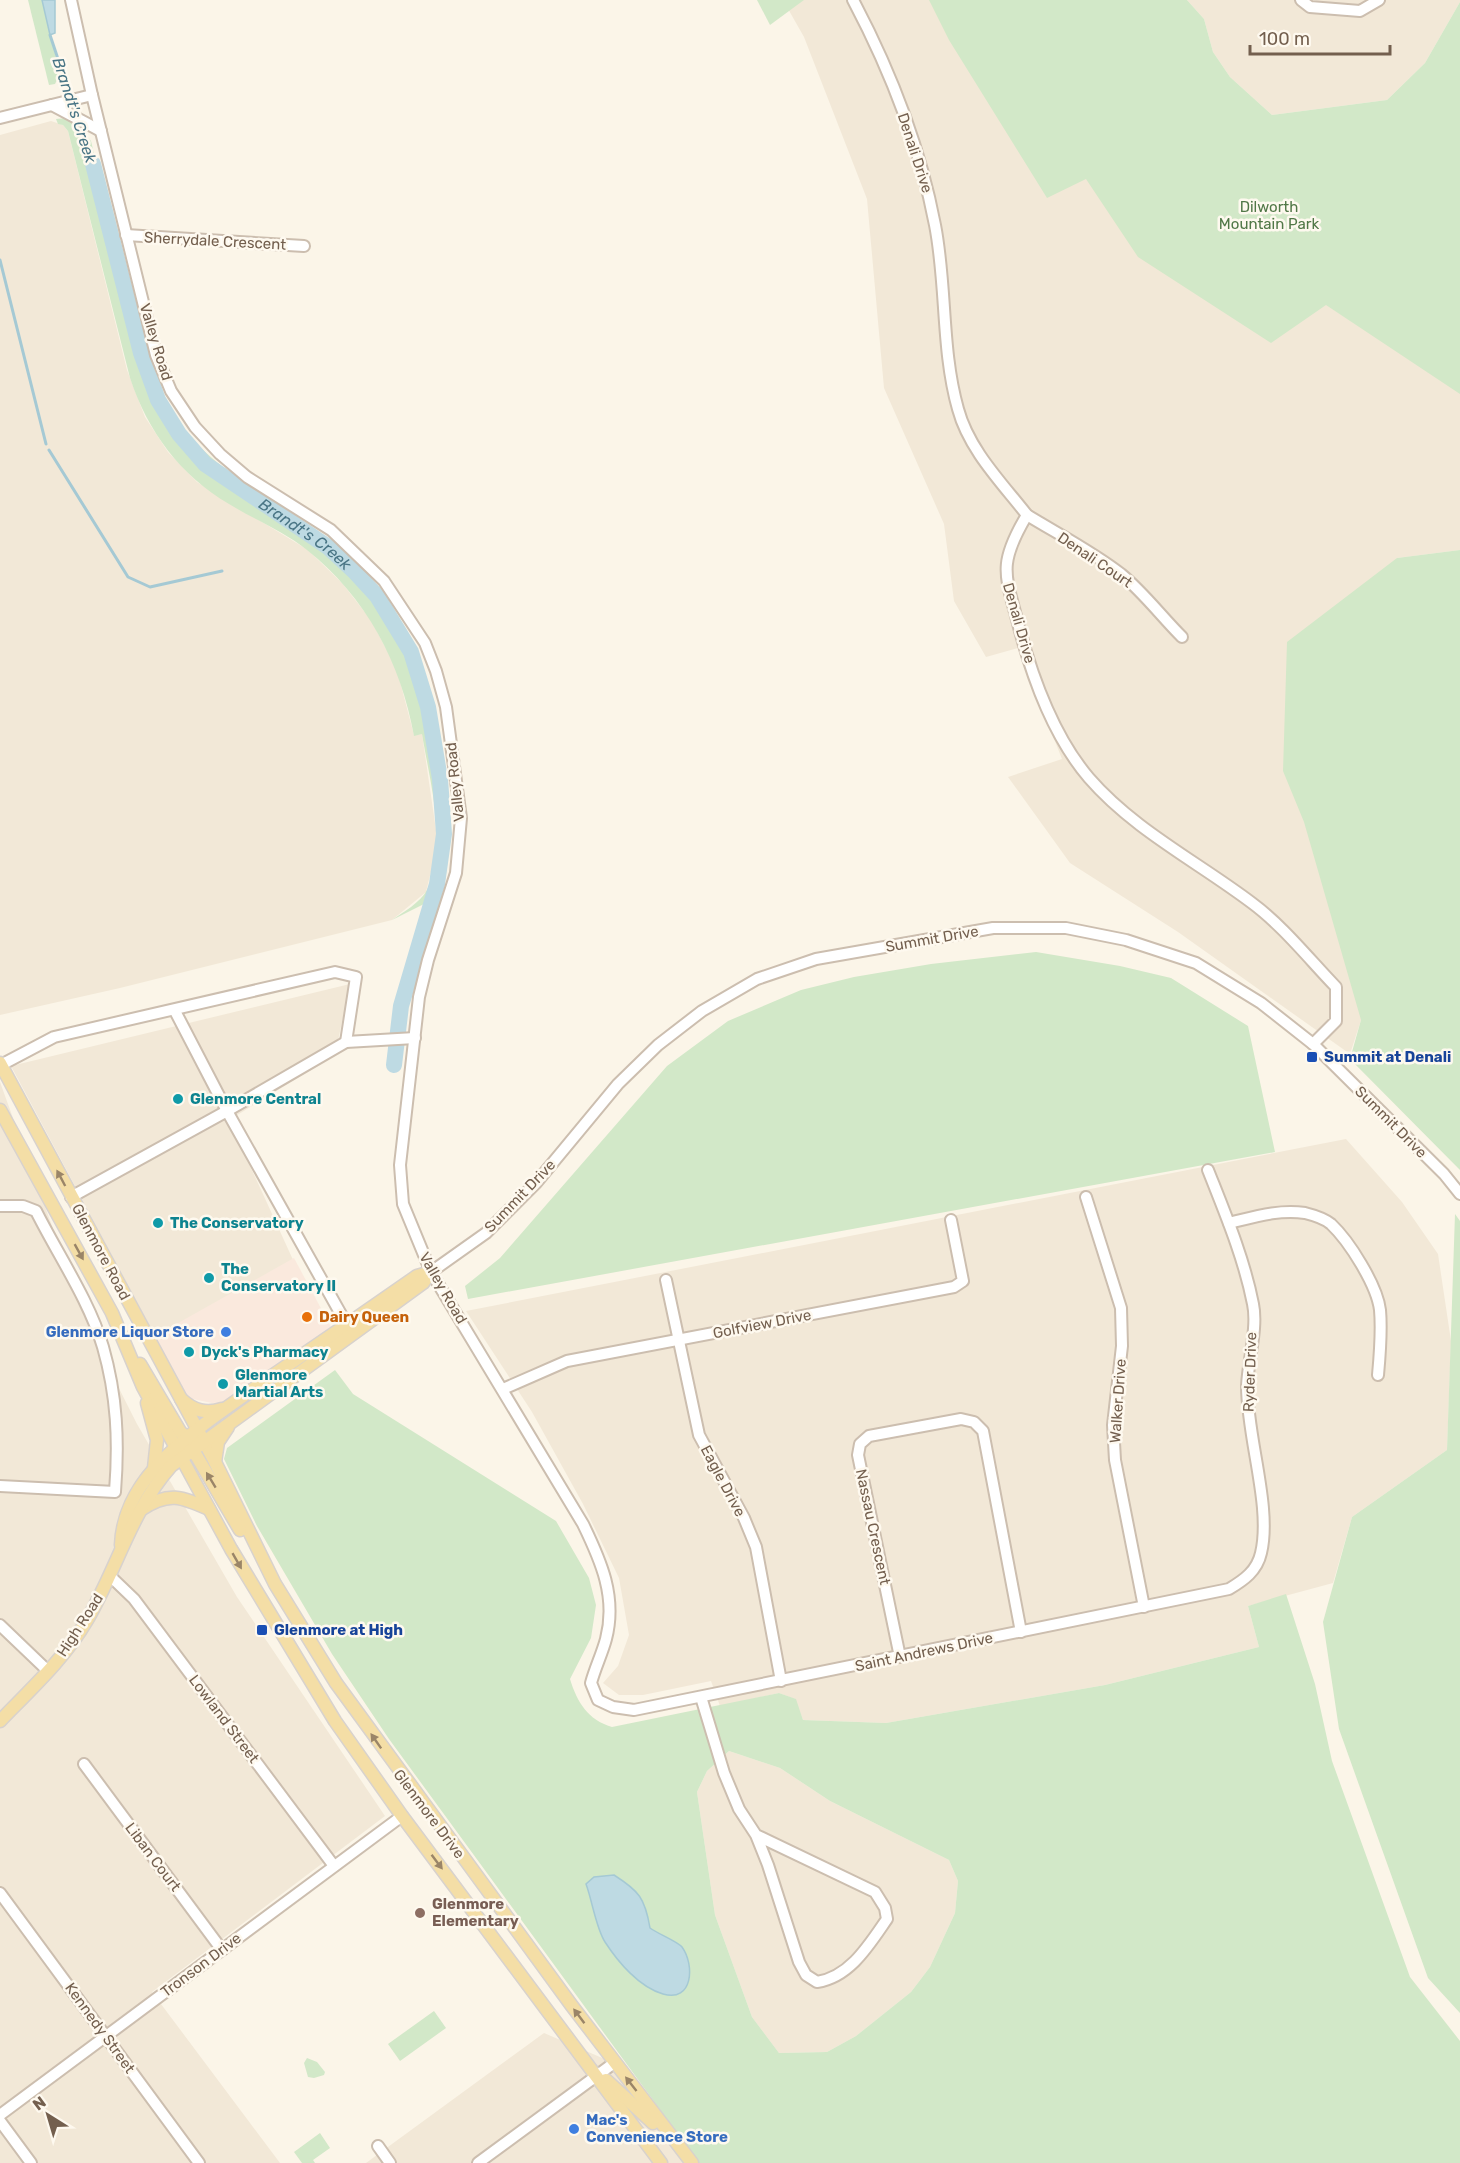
<svg xmlns="http://www.w3.org/2000/svg" width="1460" height="2163" font-family="Rubik,sans-serif">
<rect width="100%" height="100%" fill="#fbf5e8"/>
<g fill="#f2e8d7">
<path d="M783,0h149l154,174 240,126 134,89v161l-63,8 -93,260 58,199 -12,37 -172,-122 -108,-69 -62,-86 54,-18 -44,-111 -32,9 -32,-56 -10,-77 -60,-136 -17,-189 -63,-162z"/>
<path d="M1187,0h273v2l-35,61 -38,37 -115,15 -42,-38 -17,-25 -9,-33z"/>
<path d="M51,121l12,4 5,6 59,239 18,47 23,35 29,30 111,68 34,33 29,37 26,50 17,65 8,-1 14,96v21l-10,41 -34,28 -272,68 -120,27v-880z"/>
<path d="M350,984l-15,71 -106,65 65,142 -139,74 -144,-270z"/>
<path d="M0,1082l90,249 47,93 100,173 148,219 -233,176 128,171h-280z"/>
<path d="M1346,1139l56,63 36,52 13,87 -4,109 -95,67 -19,66 -85,23 11,41 -154,38 -219,38 -83,-3 -8,-21 -16,-6 -59,13 -9,-25 -68,14h-24l-16,-12 15,-17 11,-31 -10,-57 -36,-74 -51,-92 -66,-101z"/>
<path d="M729,1751l51,17 50,33 119,59 9,21 -3,32 -25,54 -19,25 -55,44 -29,16 -48,1 -27,-36 -37,-102 -18,-123 10,-21z"/>
<path d="M544,2033l70,30 76,100h-324z"/>
</g>
<path fill="#fae9dd" d="M294,1258l37,69 -106,75 -13,1 -34,-7 -23,-60z"/>
<g fill="#d2e8c8" fill-rule="evenodd">
<path d="M28,0h14l18,74 -5,10 -6,1z"/>
<path d="M757,0h47l-34,25z"/>
<path d="M929,0h258l17,19 9,33 17,25 42,38 115,-15 38,-37 35,-61v392l-134,-89 -55,38 -133,-86 -52,-78 -39,19 -98,-158z"/>
<path d="M66,118l11,5 14,18c11,47 23,94 35,141 11,46 19,92 46,132 38,56 101,84 153,125 82,64 107,135 119,235 5,42 8,80 -2,121l-50,25c11,-8 28,-17 35,-30 22,-41 2,-112 -5,-156l-8,2c-13,-73 -48,-139 -107,-186 -24,-19 -52,-30 -78,-46 -49,-29 -81,-72 -99,-126l-62,-247 -5,-6 -5,-1 -2,-5z"/>
<path d="M1460,550v620l-110,-111 11,-39 -57,-198 -21,-51 4,-129 110,-84z"/>
<path d="M1036,952l84,14 51,12 77,48 27,126 -807,147 -3,-13 35,-28 167,-192 61,-45 73,-31 53,-13 77,-13z"/>
<path d="M1455,1214l5,7v792l-32,-35 -89,-249 -16,-107 29,-105 95,-67z"/>
<path d="M335,1370l18,24 203,127 33,57 7,27 -5,33 -21,41c7,23 18,41 42,48l167,-34 17,6 7,21 83,3 219,-38 154,-38 -11,-41 38,-12 29,90 17,77 78,216 50,64v122h-761l-310,-424 -57,-85 -75,-128 -33,-67 3,-11zM729,1751l51,17 50,33 119,59 9,21 -3,32 -25,54 -19,25 -55,44 -29,16 -48,1 -27,-36 -37,-102 -18,-123 10,-21z"/>
<path d="M434,2011l12,17 -46,33 -12,-17z"/>
<path d="M307,2058l10,4 8,10 -1,3 -10,3 -6,-1 -4,-14z"/>
<path d="M320,2133l10,15 -17,12 2,3h-13l-8,-11z"/>
</g>
<g fill="#bedae3" stroke="#a5c9d4" stroke-width="1.5">
<path d="M42,0h13v33l-5,2z"/>
<path d="M614,1875c25,16 31,23 36,53 8,6 27,13 32,19 13,18 11,56 -19,47 -24,-7 -45,-32 -58,-52 -9,-14 -13,-42 -19,-58l8,-7z"/>
</g>
<g fill="none" stroke-linecap="round" stroke-linejoin="round">
<g stroke="#a5c9d4" stroke-width="3">
<path d="M50,35l26,78"/>
<path d="M79,122l14,42"/>
<path d="M0,260l46,184"/>
<path d="M49,450l79,127 22,10 72,-16"/>
</g>
<path stroke="#bedae3" stroke-width="16" id="s1" d="M93,164l48,189 17,47 21,34 26,30 123,83 26,24 23,25 34,56 17,55 12,72 4,55 -7,50 -36,122 -7,59"/>
<g stroke="#ccbeaf" stroke-width="14">
<g id="minor">
<path d="M71,0l21,95 64,260 15,36 24,36 25,27 27,23 84,53 53,51 41,62 11,28 10,36 15,111 -5,55 -28,87 -9,37 -19,168 3,39 28,68 152,252c18,37 34,73 23,115 -4,15 -11,29 -15,44l7,17 15,7 21,3 595,-121c15,-9 28,-18 32,-36 11,-46 -14,-115 -14,-167 1,-25 11,-59 6,-82 -9,-46 -28,-91 -45,-134"/>
<path d="M853,0c37,70 67,147 82,225 12,61 6,124 23,184 11,41 44,74 69,106 -31,52 -21,60 -7,116 14,51 34,106 69,147 45,52 109,84 163,125 31,23 57,56 84,84v34l-23,23"/>
<path d="M1301,0l9,7 50,4 19,-11"/>
<path d="M52,105l49,26"/>
<path d="M0,118l92,-23"/>
<path d="M126,235l178,11"/>
<path d="M1027,515c31,19 66,37 94,59 23,19 40,42 61,63"/>
<path d="M175,1011l52,100 119,-69 69,-4"/>
<path d="M1,1065l53,-28 281,-65 21,5 -10,65"/>
<path d="M71,1197l156,-86 120,214"/>
<path d="M1086,1197l35,111 1,38 -9,79 2,35 29,147"/>
<path d="M0,1206h23l13,5c22,44 53,89 67,136 14,49 16,94 12,145l-115,-6"/>
<path d="M1229,1223c25,-6 50,-14 76,-10 8,2 20,6 26,11 18,17 46,61 49,86 2,22 0,43 -2,65"/>
<path d="M431,1272l55,-39 50,-50 82,-99 40,-39 44,-34 55,-32 59,-20 177,-31h73l60,12 70,23 65,40 52,41 131,130 16,20"/>
<path d="M666,1280l33,155 45,83 12,29 25,134"/>
<path d="M503,1389l64,-28 387,-74 9,-6 -12,-61"/>
<path d="M110,1576l24,23 200,267"/>
<path d="M0,1625l48,46"/>
<path d="M900,1657l-42,-202 2,-11 9,-8 92,-17 13,3 9,9 38,201"/>
<path d="M701,1697l23,76 15,36 17,26 12,30 31,97 7,13 11,7c33,-5 52,-37 70,-63l-2,-11 -10,-16 -119,-57"/>
<path d="M84,1764l138,186"/>
<path d="M0,1893l199,270"/>
<path d="M0,2115l402,-299"/>
<path d="M0,2121l31,42"/>
<path d="M378,2146l12,17"/>
<path d="M478,2163l136,-100"/>
</g>
</g>
<g stroke="#d8d2cd" stroke-width="15">
<g id="major">
<path d="M0,1063l215,399 60,122 61,99 236,323 120,157"/>
<path d="M0,1110l112,203 31,74 88,162 104,172 67,95 259,347"/>
<path d="M140,1364l41,69 12,7"/>
<path d="M181,1399c13,12 25,15 41,10"/>
<path d="M147,1403l10,37 -3,28"/>
<path d="M186,1448l10,7 44,75"/>
<path d="M215,1462l3,-20 10,-15"/>
<path d="M142,1509c27,-18 40,-12 67,0"/>
<path d="M121,1545c1,-29 15,-56 34,-77 32,-35 73,-61 111,-88 50,-34 101,-69 151,-104l14,-4"/>
<path d="M0,1721c31,-32 65,-63 87,-101 30,-51 44,-109 84,-154l252,-183 8,-11"/>
<path d="M606,2080l47,43"/>
</g>
</g>
<use href="#minor" stroke="#fff" stroke-width="10"/>
<use href="#major" stroke="#f4dea6" stroke-width="12"/>
</g>
<defs><path id="oneway-solid" d="M-6-.8H1V-3.2L6.5 0L1 3.2V.8H-6Z" transform="scale(1.5)"/></defs>
<g fill="#9a8568">
<use href="#oneway-solid" transform="translate(61 1178) rotate(-118)"/>
<use href="#oneway-solid" transform="translate(79 1252) rotate(61)"/>
<use href="#oneway-solid" transform="translate(211 1480) rotate(-121)"/>
<use href="#oneway-solid" transform="translate(237 1561) rotate(60)"/>
<use href="#oneway-solid" transform="translate(376 1741) rotate(-125)"/>
<use href="#oneway-solid" transform="translate(437 1862) rotate(53)"/>
<use href="#oneway-solid" transform="translate(579 2016) rotate(-127)"/>
<use href="#oneway-solid" transform="translate(631 2084) rotate(-128)"/>
</g>
<g fill="#1a4fb4" stroke="#fef9ef" stroke-width="2">
<rect x="1306" y="1051" width="12" height="12" rx="3"/>
<rect x="256" y="1624" width="12" height="12" rx="3"/>
</g>
<g fill="#0f9aa8" stroke="#fef9ef" stroke-width="2">
<circle cx="178" cy="1099" r="6"/>
<circle cx="158" cy="1223" r="6"/>
<circle cx="209" cy="1278" r="6"/>
<circle cx="189" cy="1352" r="6"/>
<circle cx="223" cy="1384" r="6"/>
</g>
<circle fill="#e8710a" stroke="#fef9ef" stroke-width="2" cx="307" cy="1317" r="6"/>
<g fill="#3f7fe0" stroke="#fef9ef" stroke-width="2">
<circle cx="226" cy="1332" r="6"/>
<circle cx="574" cy="2129" r="6"/>
</g>
<circle fill="#8d6e63" stroke="#fef9ef" stroke-width="2" cx="420" cy="1913" r="6"/>
<g text-anchor="middle" stroke-width="5" stroke-linejoin="round" paint-order="stroke">
<g font-size="15" fill="#735f4e" stroke="#fef9ef">
<text transform="translate(915 153) rotate(72)" y="5">Denali Drive</text>
<text transform="translate(215 241) rotate(3)" y="5">Sherrydale Crescent</text>
<text transform="translate(156 342) rotate(73)" y="5">Valley Road</text>
<text transform="translate(1095 560) rotate(34)" y="5">Denali Court</text>
<text transform="translate(1019 623) rotate(74)" y="5">Denali Drive</text>
<text transform="translate(455 782) rotate(-96)" y="5">Valley Road</text>
<text transform="translate(932 939) rotate(-10)" y="5">Summit Drive</text>
<text transform="translate(1391 1122) rotate(45)" y="5">Summit Drive</text>
<text transform="translate(520 1196) rotate(-46)" y="5">Summit Drive</text>
<text transform="translate(101 1252) rotate(62)" y="5">Glenmore Road</text>
<text transform="translate(443 1288) rotate(60)" y="5">Valley Road</text>
<text transform="translate(762 1324) rotate(-11)" y="5">Golfview Drive</text>
<text transform="translate(1250 1372) rotate(-88)" y="5">Ryder Drive</text>
<text transform="translate(1118 1401) rotate(-86)" y="5">Walker Drive</text>
<text transform="translate(723 1481) rotate(62)" y="5">Eagle Drive</text>
<text transform="translate(873 1527) rotate(78)" y="5">Nassau Crescent</text>
<text transform="translate(80 1625) rotate(-57)" y="5">High Road</text>
<text transform="translate(924 1652) rotate(-12)" y="5">Saint Andrews Drive</text>
<text transform="translate(224 1719) rotate(53)" y="5">Lowland Street</text>
<text transform="translate(429 1814) rotate(53)" y="5">Glenmore Drive</text>
<text transform="translate(153 1857) rotate(53)" y="5">Liban Court</text>
<text transform="translate(201 1965) rotate(-37)" y="5">Tronson Drive</text>
<text transform="translate(100 2028) rotate(54)" y="5">Kennedy Street</text>
</g>
<g font-size="15" fill="#517847" stroke="#fef9ef">
<text x="1269" y="212">Dilworth<tspan x="1269" dy="17">Mountain Park</tspan></text>
</g>
<g font-size="15" font-weight="bold" fill="#164399" stroke="#fef9ef" text-anchor="start">
<text x="1324" y="1062">Summit at Denali</text>
<text x="274" y="1635">Glenmore at High</text>
</g>
<g font-size="15" font-weight="bold" fill="#0d838f" stroke="#fef9ef" text-anchor="start">
<text x="190" y="1104">Glenmore Central</text>
<text x="170" y="1228">The Conservatory</text>
<text x="221" y="1274">The<tspan x="221" dy="17">Conservatory II</tspan></text>
<text x="201" y="1357">Dyck's Pharmacy</text>
<text x="235" y="1380">Glenmore<tspan x="235" dy="17">Martial Arts</tspan></text>
</g>
<g font-size="15" font-weight="bold" fill="#c56008" stroke="#fef9ef" text-anchor="start">
<text x="319" y="1322">Dairy Queen</text>
</g>
<g font-size="15" font-weight="bold" fill="#366cbe" stroke="#fef9ef" text-anchor="end">
<text x="214" y="1337">Glenmore Liquor Store</text>
<text x="586" y="2125" text-anchor="start">Mac's<tspan x="586" dy="17">Convenience Store</tspan></text>
</g>
<g font-size="15" font-weight="bold" fill="#785e54" stroke="#fef9ef" text-anchor="start">
<text x="432" y="1909">Glenmore<tspan x="432" dy="17">Elementary</tspan></text>
</g>
<g font-size="16" font-style="italic" fill="#497585" stroke="#fef9ef">
<text transform="translate(75 110) rotate(72)" y="6">Brandt's Creek</text>
<text dy="6" stroke="none"><textPath href="#s1" startOffset="447">Brandt's Creek</textPath></text>
</g>
</g>
<g transform="translate(48 2115) rotate(323)" stroke="#fef9ef" stroke-width="4.5" paint-order="stroke">
<path d="M0-4.5L10 22L0 15L-10 22Z" fill="#735f4e"/>
<text y="-9" font-size="16" font-weight="bold" text-anchor="middle" fill="#735f4e">N</text>
</g>
<path d="M1250 45v9h140v-9" fill="none" stroke="#735f4e" stroke-width="3"/>
<text x="1259" y="45" font-size="18" fill="#735f4e" stroke="#fef9ef" stroke-width="4.5" paint-order="stroke">100 m</text>
</svg>
